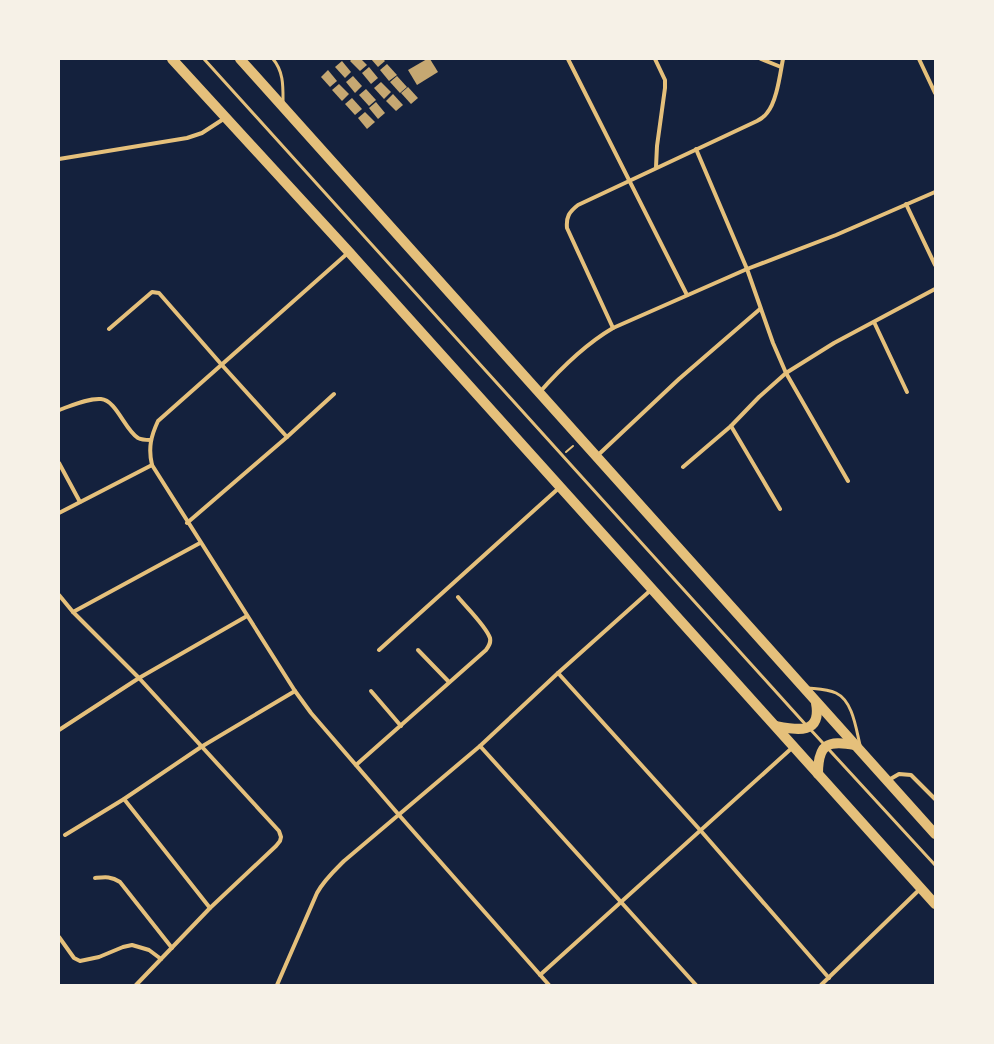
<svg xmlns="http://www.w3.org/2000/svg" width="994" height="1044" font-family="'Sofia Sans Condensed',sans-serif">
<rect width="100%" height="100%" fill="#14213d"/>
<g fill="#c6a872">
<path d="M352,59h9l6,6 -7,6 -10,-10z"/>
<path d="M371,59h12l2,2 -7,6z"/>
<path d="M427,59h3l8,13 -21,13 -9,-15z"/>
<path d="M342,61l9,11 -6,6 -10,-11z"/>
<path d="M387,64l10,11 -8,6 -9,-11z"/>
<path d="M369,67l9,11 -7,6 -9,-11z"/>
<path d="M328,70l9,11 -7,6 -9,-10z"/>
<path d="M353,76l9,10 -7,7 -9,-11z"/>
<path d="M397,76l10,11 -7,6 -10,-11z"/>
<path d="M381,82l10,10 -7,7 -10,-11z"/>
<path d="M339,84l10,10 -7,7 -10,-11z"/>
<path d="M408,87l10,11 -7,6 -10,-11z"/>
<path d="M366,89l10,11 -7,6 -10,-11z"/>
<path d="M393,94l10,11 -7,6 -10,-10z"/>
<path d="M352,98l10,11 -7,6 -10,-11z"/>
<path d="M376,102l9,11 -7,6 -9,-11z"/>
<path d="M365,112l10,10 -8,7 -9,-11z"/>
</g>
<g fill="none" stroke-linecap="round" stroke-linejoin="round">
<path stroke="#e5c07b" stroke-width="2" d="M566,452l7,-6"/>
<g stroke="#e5c07b" stroke-width="3">
<path d="M204,59l602,666"/>
<path d="M273,59c11,13 10,28 10,44"/>
<path d="M808,688c9,1 19,1 28,5 17,8 20,36 24,52"/>
<path d="M810,729l125,136"/>
</g>
<g stroke="#e5c07b" stroke-width="4">
<path d="M568,59l119,236"/>
<path d="M655,59l10,21v8l-8,58 -1,21"/>
<path d="M761,59l20,8"/>
<path d="M919,59l16,34"/>
<path d="M696,149l51,120 26,74 13,30 62,108"/>
<path d="M59,159l128,-21 15,-5 23,-15"/>
<path d="M906,204l29,61"/>
<path d="M349,252l-191,169c-7,15 -10,27 -6,44l143,226 16,22 88,102 150,170"/>
<path d="M874,322l33,70"/>
<path d="M613,328l-46,-100c-1,-11 2,-16 11,-23l179,-84c4,-2 8,-5 10,-8 10,-12 13,-39 16,-54"/>
<path d="M109,329l43,-37 7,1 62,71 66,73 47,-43"/>
<path d="M539,393c22,-25 45,-48 74,-65l134,-59 89,-34 99,-43"/>
<path d="M59,410c12,-4 28,-12 42,-11 15,1 24,31 37,39 4,2 8,2 12,2"/>
<path d="M731,426l49,83"/>
<path d="M597,456l82,-77 81,-70"/>
<path d="M59,463l21,39"/>
<path d="M683,467l48,-41 28,-29 27,-24 48,-30 101,-54"/>
<path d="M59,513l93,-48"/>
<path d="M187,523l100,-86"/>
<path d="M59,595l14,17 66,66 140,153 2,6 -1,4 -4,5 -66,62 -74,77"/>
<path d="M73,612l127,-69"/>
<path d="M379,650l181,-163"/>
<path d="M418,650l31,32"/>
<path d="M558,673l143,158 128,147"/>
<path d="M371,691l30,35"/>
<path d="M59,730l80,-52 108,-62"/>
<path d="M480,746l216,239"/>
<path d="M356,765l130,-115c3,-4 5,-7 4,-12 -4,-12 -24,-31 -32,-41"/>
<path d="M887,781l12,-7 12,1 24,24"/>
<path d="M124,799l86,109"/>
<path d="M65,835l59,-36 77,-52 94,-56"/>
<path d="M95,878c10,-1 16,-2 25,4l52,66"/>
<path d="M59,937l15,21 6,3 19,-4 24,-10 9,-2 17,5 12,9"/>
<path d="M540,975l253,-228"/>
<path d="M277,985l40,-92c7,-13 17,-22 27,-32l136,-115 78,-73 94,-84"/>
<path d="M821,985l99,-96"/>
</g>
<g stroke="#e5c07b" stroke-width="10">
<path d="M172,59l177,193 586,652"/>
<path d="M240,59l695,775"/>
<path d="M776,726c21,4 46,9 40,-23"/>
<path d="M818,774c0,-30 9,-34 37,-29"/>
</g>
</g>
<rect width="994" height="1044" fill="none" stroke="#f6f1e7" stroke-width="120"/>
</svg>
